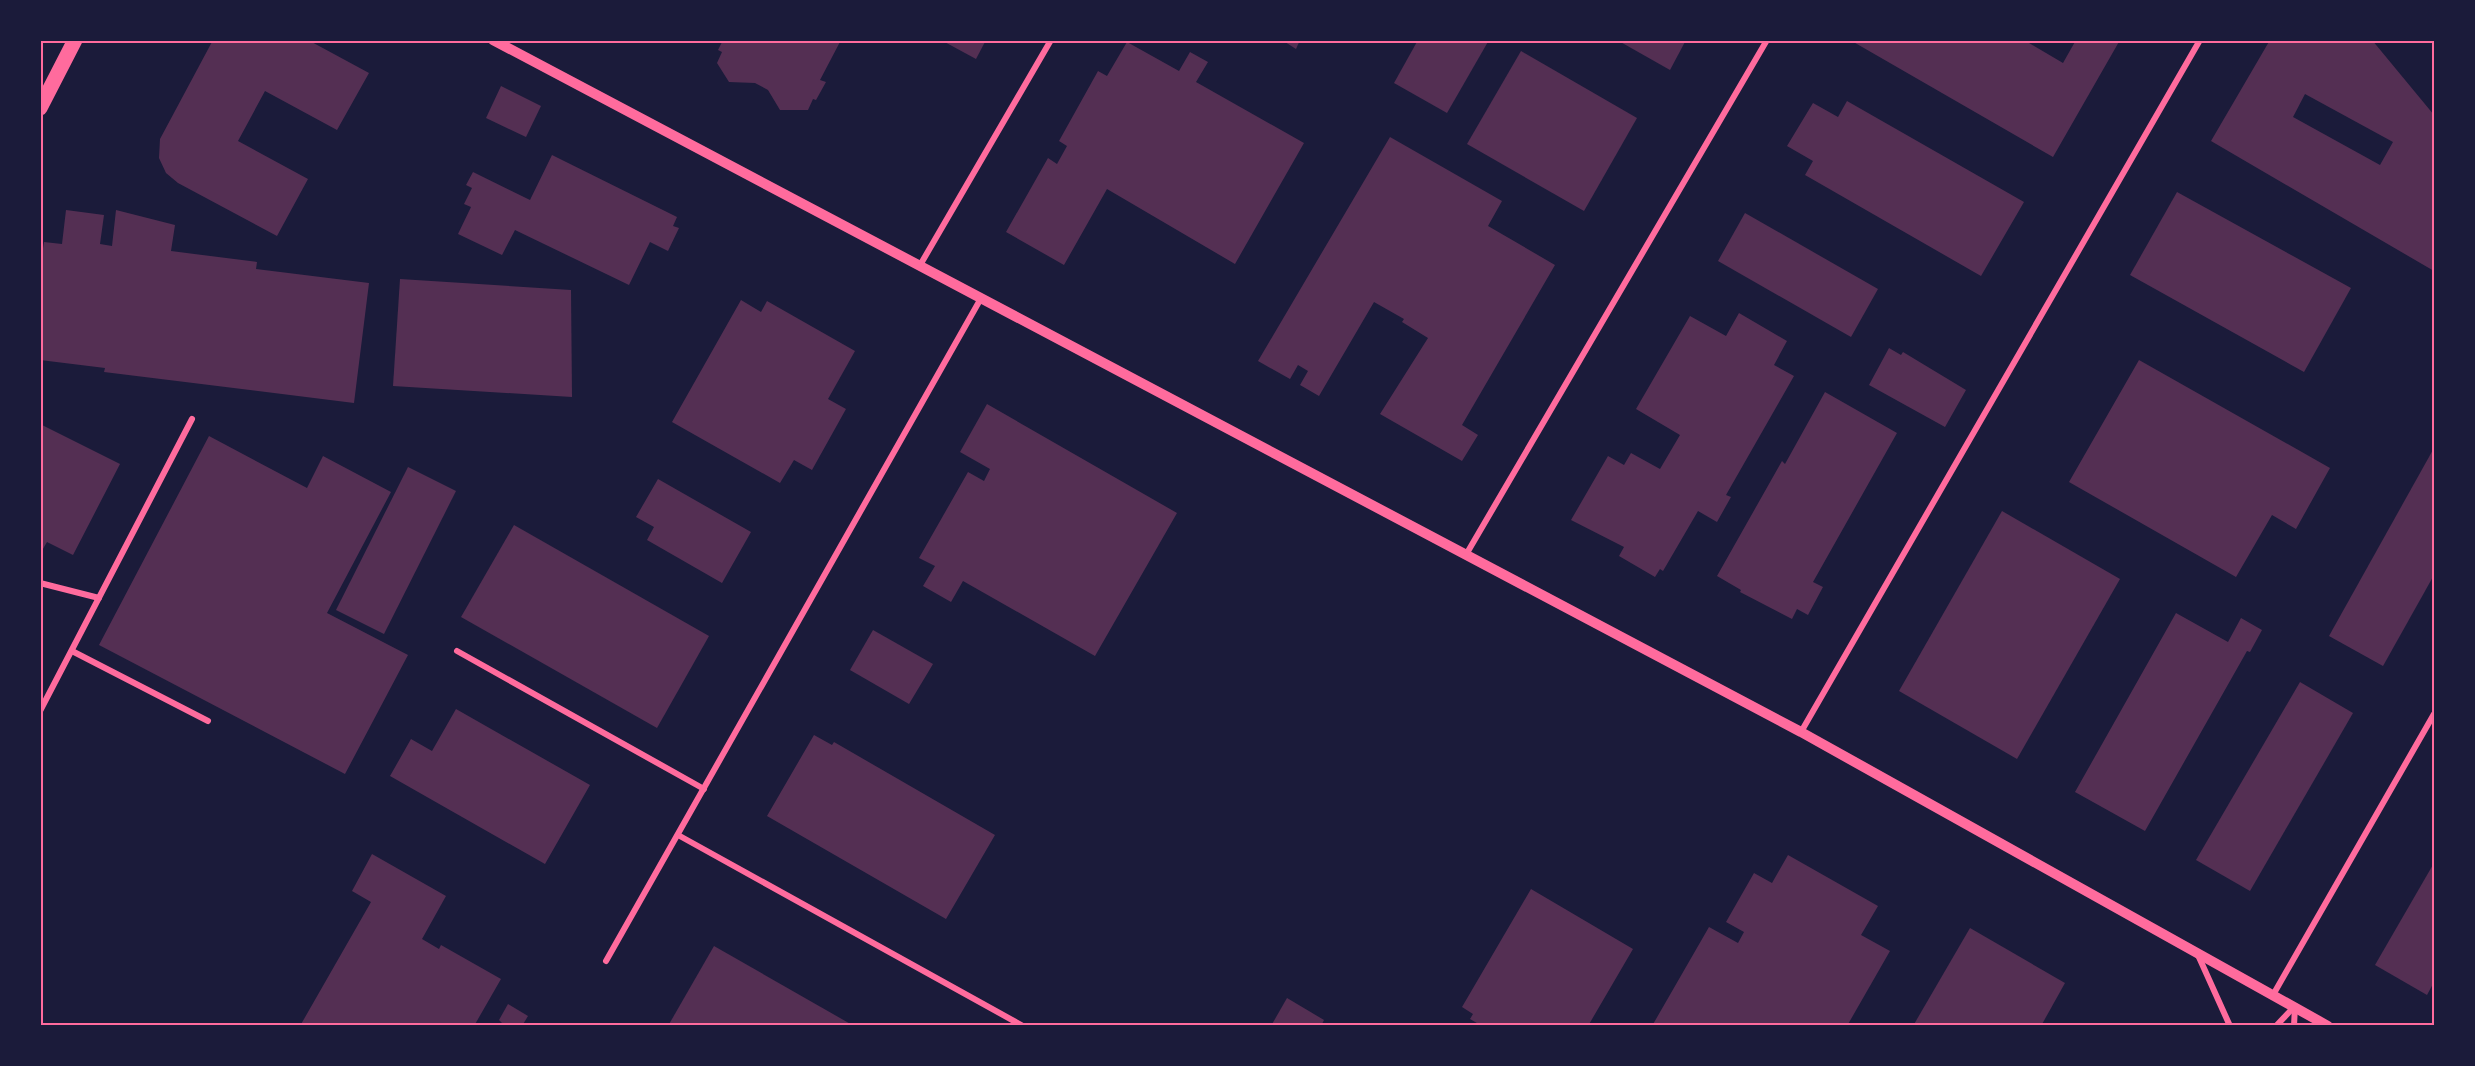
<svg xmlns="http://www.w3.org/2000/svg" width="2475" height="1066" font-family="'Noto Sans',sans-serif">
<rect width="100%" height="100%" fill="#1b1b3a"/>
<g fill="#542f53" fill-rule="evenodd">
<path d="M213,40h95l61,33 -32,57 -72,-39 -27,50 70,38 -31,57 -99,-53 -12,-10 -7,-15 1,-19z"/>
<path d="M723,40h118l-21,40 6,2 -10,18 -3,-1 -5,11h-28l-12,-20 -13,-7 -26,-1 -12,-19 5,-11 -4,-2z"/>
<path d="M941,40h45l-10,19z"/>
<path d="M1282,40h18l-4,9z"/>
<path d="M1418,40h71l-42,73 -53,-30z"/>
<path d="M1617,40h69l-16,30z"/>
<path d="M1850,40h174l39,23 13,-23h44l-67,117z"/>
<path d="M2270,40h102l62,75v156l-223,-130zM2305,94l88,48 -13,23 -87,-48z"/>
<path d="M1127,42l52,29 11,-19 18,10 -12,20 108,61 -69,121 -128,-75 -43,76 -58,-33 42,-74 9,6 10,-18 -8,-5 39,-70 9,5z"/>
<path d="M1521,51l116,67 -53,93 -117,-67z"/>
<path d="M501,86l40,20 -15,31 -40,-19z"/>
<path d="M1847,101l177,101 -43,74 -176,-101 8,-14 -26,-15 26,-43 25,14z"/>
<path d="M1390,137l112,64 -14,25 67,39 -93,160 16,10 -16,26 -82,-47 48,-76 -26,-16 2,-3 -30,-17 -55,94 -19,-11 8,-14 -10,-6 -8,14 -32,-18z"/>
<path d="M552,155l125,62 -4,9 6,2 -11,23 -18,-9 -21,43 -114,-55 -13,25 -44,-21 13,-27 -7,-3 8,-16 -6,-3 7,-13 57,28z"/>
<path d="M2177,192l174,96 -47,84 -174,-97z"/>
<path d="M66,210l38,5 -4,29 12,2 4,-36 59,15 -4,26 86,11 -1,7 113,14 -15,120 -250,-31 1,-4 -65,-8v-92l4,-26 18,2z"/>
<path d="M1745,213l133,76 -27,48 -133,-76z"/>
<path d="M400,279l171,11 1,107 -179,-11z"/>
<path d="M741,300l20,12 6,-11 88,50 -27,48 18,10 -34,61 -18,-10 -14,23 -108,-61z"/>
<path d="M1739,313l48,28 -13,24 20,11 -68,119 5,2 -14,25 -19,-11 -35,60 -3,-2 -5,8 -36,-21 5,-9 -53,-27 37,-64 16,9 7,-12 29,16 20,-34 -44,-26 54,-93 36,20z"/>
<path d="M1889,348l12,7 2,-3 63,38 -21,37 -76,-42z"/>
<path d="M2139,360l191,108 -34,61 -24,-14 -36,62 -167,-95z"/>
<path d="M1825,392l72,41 -84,149 10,5 -15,28 -11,-6 -5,10 -52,-27 1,-2 -24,-14 65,-115 3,3z"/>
<path d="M987,404l190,109 -82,143 -132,-75 -12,21 -28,-16 12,-20 -16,-8 49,-86 16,9 6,-12 -30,-17z"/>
<path d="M40,424l80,40 -47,91 -26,-13 -7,12z"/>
<path d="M209,436l98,52 16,-32 68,36 -64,121 81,42 -63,119 -246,-129z"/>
<path d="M2434,448v127l-51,91 -54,-30z"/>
<path d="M408,467l48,24 -72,143 -48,-24z"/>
<path d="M658,479l93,53 -29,51 -75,-43 7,-13 -18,-10z"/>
<path d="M2002,511l118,68 -103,180 -118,-68z"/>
<path d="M514,525l195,111 -52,92 -196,-111z"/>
<path d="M2176,613l52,29 13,-24 21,12 -12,22 -3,-1 -102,180 -70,-39z"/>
<path d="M873,630l60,34 -24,40 -59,-34z"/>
<path d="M2300,682l53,31 -103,178 -54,-31z"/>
<path d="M456,709l134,76 -45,79 -155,-88 21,-37 21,12z"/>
<path d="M814,735l18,10 2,-3 161,93 -49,84 -179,-103z"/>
<path d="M372,854l74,42 -24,43 17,10 2,-4 60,34 -27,47h-174l71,-124 -19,-11z"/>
<path d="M1788,855l90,51 -17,29 29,16 -43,75h-195l57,-99 29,16 6,-11 -18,-10 28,-49 18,10z"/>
<path d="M2434,863v119l-7,13 -52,-30z"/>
<path d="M1531,889l102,60 -45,77h-106l-12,-7 3,-5 -11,-7z"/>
<path d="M1970,928l95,55 -24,43h-128z"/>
<path d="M714,946l140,80h-186z"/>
<path d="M1287,998l37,22 -3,6h-50z"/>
<path d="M508,1004l20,12 -6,10h-17l-6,-6z"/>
</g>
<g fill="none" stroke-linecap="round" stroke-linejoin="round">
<g stroke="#ff6b9d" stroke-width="6">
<path d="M919,267l132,-227"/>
<path d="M1467,553l300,-513"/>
<path d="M40,583l59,15"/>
<path d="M72,651l136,70"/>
<path d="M457,651l247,138"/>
<path d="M40,711l152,-292"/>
<path d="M1801,732l399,-692"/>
<path d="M678,835l345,191"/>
<path d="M2198,955l32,71"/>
<path d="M606,961l374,-661"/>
<path d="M2273,995l161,-281"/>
<path d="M2276,1026l18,-19"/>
<path d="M2294,1026l1,-20"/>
</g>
<path stroke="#ff6b9d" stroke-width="10" d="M493,40l1308,692 527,294"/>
<path stroke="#ff6b9d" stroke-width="15" d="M40,108l35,-68"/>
</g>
<rect width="2475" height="1066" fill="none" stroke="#1b1b3a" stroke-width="84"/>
<rect x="42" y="42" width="2391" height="982" fill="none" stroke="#ff6b9d" stroke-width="2"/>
</svg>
